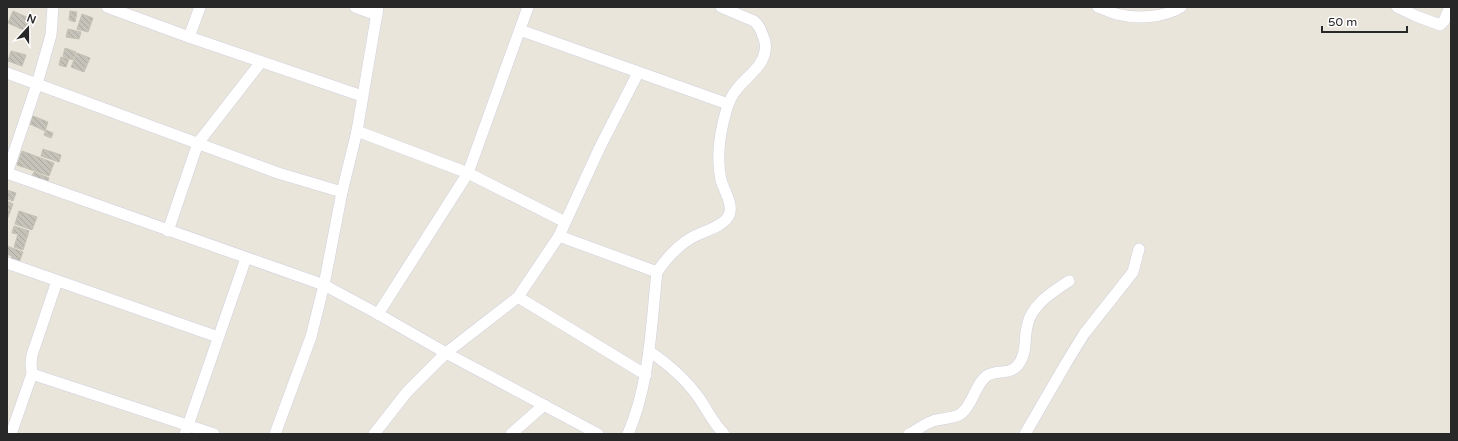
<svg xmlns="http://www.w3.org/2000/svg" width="1458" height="441" font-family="'Varela Round',sans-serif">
<defs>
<pattern id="building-back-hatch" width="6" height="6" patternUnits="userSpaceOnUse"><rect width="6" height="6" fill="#c5c3b9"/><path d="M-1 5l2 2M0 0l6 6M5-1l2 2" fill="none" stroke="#a9a89f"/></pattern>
</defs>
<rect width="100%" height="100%" fill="#e9e5da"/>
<g fill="url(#building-back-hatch)" stroke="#c4c1b4">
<path d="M13,11l20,9 -5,12 -20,-9z"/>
<path d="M70,11l7,1 -2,10 -6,-2z"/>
<path d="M82,14l11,4 -5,14 -11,-3z"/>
<path d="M68,29l13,3 -2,7 -13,-2z"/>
<path d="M65,48l11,4 -3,8 -10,-4z"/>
<path d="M11,51l15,4 -4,11 -14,-5z"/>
<path d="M77,53l13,5 -6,14 -13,-5z"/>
<path d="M61,57l8,2 -3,8 -7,-2z"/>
<path d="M33,116l15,6 -3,9 -15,-7z"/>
<path d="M46,130l7,3 -2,5 -7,-3z"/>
<path d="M43,149l18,6 -2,7 -18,-6z"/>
<path d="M22,151l32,12 -5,13 -32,-11z"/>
<path d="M34,172l15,6 -4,9 -15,-7z"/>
<path d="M7,190l9,3 -3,8 -6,-2z"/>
<path d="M7,201l6,3 -6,16z"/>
<path d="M19,211l18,6 -5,13 -17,-6z"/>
<path d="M14,226l15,5 -6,19 -9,-3 4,-13 -6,-1z"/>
<path d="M7,246l16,6 -5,13 -8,-3 2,-6 -5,-2z"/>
</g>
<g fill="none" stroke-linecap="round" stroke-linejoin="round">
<g stroke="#d0d0e0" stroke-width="12">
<g id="minor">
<path d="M107,7l82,30 173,59"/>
<path d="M355,7l22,8"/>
<path d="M1098,7c6,2 12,5 18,7 20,5 48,4 65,-7"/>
<path d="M1397,7l19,9 24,9 4,-4 6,-14"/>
<path d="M520,30l208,74"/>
<path d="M189,37l11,-30"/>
<path d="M7,73l271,100 64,19"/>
<path d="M357,131l111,42 97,49"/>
<path d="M7,173l317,112 54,29 68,39 152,81"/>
<path d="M7,173l30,-89 14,-49 2,-28"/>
<path d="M168,231l30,-88 63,-81"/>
<path d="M559,236l98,36"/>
<path d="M7,263l211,74"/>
<path d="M518,297l128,78"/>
<path d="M378,314l90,-141 60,-166"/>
<path d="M649,351c19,13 36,27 50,47 9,13 14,25 25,36"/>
<path d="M32,374l182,60"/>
<path d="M11,434l21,-60 -1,-11 1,-8 25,-74"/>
<path d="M185,434l61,-176"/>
<path d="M275,434l36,-97 13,-52 18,-93 15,-61 21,-124"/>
<path d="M374,434l33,-42 39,-39 72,-56 41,-61 41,-89 38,-74"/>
<path d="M511,434l33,-29"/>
<path d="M628,434c22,-51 23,-108 29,-162 9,-13 20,-26 34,-34 10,-6 31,-11 37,-21 7,-11 -4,-26 -7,-37 -5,-23 -1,-49 6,-72 2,-7 5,-13 10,-19 9,-12 26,-22 28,-38 1,-5 0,-11 -2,-15 -2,-7 -4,-11 -9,-15l-33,-14"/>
<path d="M909,434c8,-3 14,-10 24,-13 9,-3 21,-2 29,-8 11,-9 14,-31 26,-38 11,-6 24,1 32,-13 7,-11 4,-23 7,-35 3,-21 25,-35 42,-46"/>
<path d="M1025,434l40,-69 19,-31 49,-62 6,-23"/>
</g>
</g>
<use href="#minor" stroke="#fff" stroke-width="11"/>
</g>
<rect width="1458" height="441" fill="none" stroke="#282828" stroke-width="16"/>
<g transform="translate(28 28) rotate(21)" stroke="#ffffff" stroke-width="3" paint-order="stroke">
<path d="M0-3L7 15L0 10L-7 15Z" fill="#282828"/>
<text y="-6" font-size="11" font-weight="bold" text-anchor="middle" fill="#282828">N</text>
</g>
<path d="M1322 26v6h85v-6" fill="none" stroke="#282828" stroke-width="2"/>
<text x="1328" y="26" font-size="12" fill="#282828" stroke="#ffffff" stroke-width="3" paint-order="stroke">50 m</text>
</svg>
